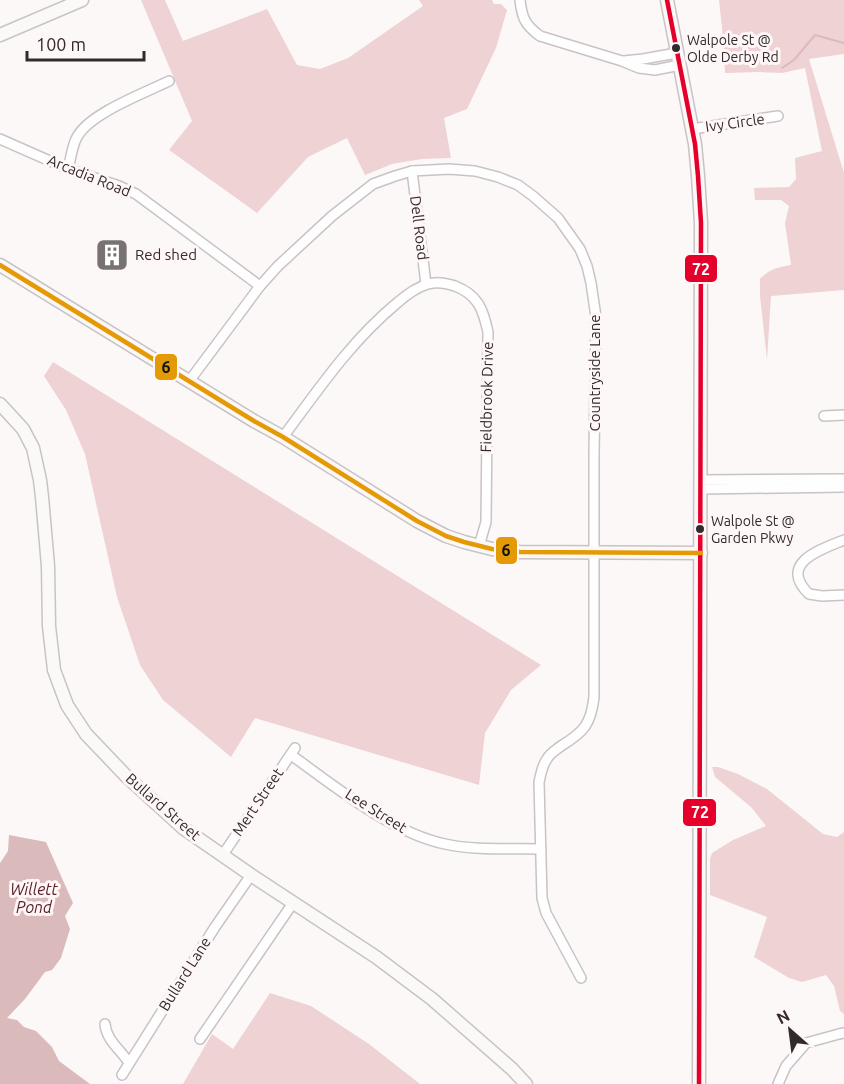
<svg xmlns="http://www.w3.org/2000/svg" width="844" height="1084" font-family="Ubuntu,sans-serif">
<rect width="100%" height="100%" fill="#fdf8f8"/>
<g fill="#eed2d4">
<path d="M141,0h24l18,41 84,-32 30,56 23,4 28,-11 75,-52 -4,-6h73l2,4h7l6,6 -11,38 -29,61 -23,9 7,40 -29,1 -30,5 -27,11 -18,-37 -39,19 -51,56 -88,-63 23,-29z"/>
<path d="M719,0h125v54l-35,5 35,114v117l-73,6 -4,64 -7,-64v-17c9,-10 19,-12 31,-14l-6,-42 4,-17 -8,-6h-26l-1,-12 35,-1 7,-8 -1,-21 27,-7 -17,-83 -23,5 -23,-1 -34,1 -2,-36z"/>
<path d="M53,362l488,303 -30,25 -26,43 -6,52 -224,-67 -24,39 -68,-57 -23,-35 -23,-68 -32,-143 -19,-44 -22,-34z"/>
<path d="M712,767h6l20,7 29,15 56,45 14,3 7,-5v182l-4,-3 -6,-25 -8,-11 -24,7 -13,-4 -35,-21 13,-40 -57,-22v-36l2,-6 21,-13 33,-14 -15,-19 -36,-30z"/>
<path d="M270,993l41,13 58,38 51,40h-237l29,-50 21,15z"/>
</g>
<path fill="#dbbabc" d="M9,835l37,7 27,61 -8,13 5,13 -9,29 -9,12 -7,2 -20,27 -18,19 10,2 7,7 12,4 16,16 7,14 31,23h-90v-221l8,-12z"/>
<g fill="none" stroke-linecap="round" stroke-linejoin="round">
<path stroke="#dbbabc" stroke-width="2" d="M782,68l12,-8 21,-25 29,8"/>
<g stroke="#c8c3c4" stroke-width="12">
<g id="street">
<path d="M520,0c2,18 5,25 20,36l82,25 17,7 16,2 25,-5"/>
<path d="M624,61l19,-2 34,-6"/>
<path d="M692,129l86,-13"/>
<path d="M0,139l68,30 51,17 17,8 124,92"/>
<path d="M68,169c3,-11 4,-23 9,-32 13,-24 68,-44 92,-56"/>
<path d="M412,171l14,113"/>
<path d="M190,380l70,-94 18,-20 54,-50 41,-32 22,-8 17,-5 37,-2 26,2 23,6 20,8 15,11 25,22 22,31 7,17 4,17 5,34 -2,137v243c-3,27 -10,35 -33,49 -5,4 -11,7 -14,13 -5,6 -6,15 -8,23l3,116 4,15 35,65"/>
<path d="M824,416l20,-1"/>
<path d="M283,437c35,-47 68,-96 114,-134 8,-7 20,-16 31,-19 9,-3 18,-1 27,2 23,9 28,23 33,46l-2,190 -7,24"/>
<path d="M701,480l143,-1"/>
<path d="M701,489l143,-2"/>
<path d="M844,540c-22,9 -67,23 -35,54l13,2 22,-1"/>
<path d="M291,755c45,32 99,77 154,89 31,7 65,4 96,5"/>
<path d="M222,856l73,-108"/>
<path d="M105,1024c1,16 16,26 24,39"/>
<path d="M200,1039l93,-136"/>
<path d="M122,1075l93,-148 36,-52"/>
<path d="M778,1084l8,-18 20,-23 33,-9 5,-1"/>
</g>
</g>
<g stroke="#c8c3c4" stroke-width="15">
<g id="secondary">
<path d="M667,0l28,144 3,32 3,47 -2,861"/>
<path d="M0,35l82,-35"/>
<path d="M0,265l254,156 29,16 134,84 29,15 18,6 28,7 28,3 181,1"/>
<path d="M0,404l23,25 10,19 7,32 2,17 6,69 1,60 5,44 13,35 19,29 41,43 56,51 68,47 125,82 56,42 80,70 14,15"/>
</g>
</g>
<use href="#street" stroke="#fffefe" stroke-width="9"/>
<use href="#secondary" stroke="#fbf8f8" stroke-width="12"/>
<g stroke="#fff6f7" stroke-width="9">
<path id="bus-1" d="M667,0l28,144 3,32 3,47 -2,861"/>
</g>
<g stroke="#fff6f7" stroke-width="9">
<path id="bus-2" d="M0,265l254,156 29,16 134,84 29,15 18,6 28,7 28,3 181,1"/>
</g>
<use href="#bus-1" stroke="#e4002b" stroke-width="4.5"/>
<use href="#bus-2" stroke="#e39a04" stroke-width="4.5"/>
</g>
<defs>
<g id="building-square" transform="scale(1.725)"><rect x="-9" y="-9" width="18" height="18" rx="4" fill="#787373" stroke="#fff6f7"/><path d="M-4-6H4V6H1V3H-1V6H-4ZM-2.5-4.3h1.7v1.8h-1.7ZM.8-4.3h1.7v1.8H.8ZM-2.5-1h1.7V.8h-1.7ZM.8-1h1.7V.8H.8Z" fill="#fff"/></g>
</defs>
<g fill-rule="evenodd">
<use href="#building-square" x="112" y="255"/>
</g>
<g fill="#312b2c" stroke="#fff6f7" stroke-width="2">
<circle cx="676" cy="48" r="5"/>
<circle cx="700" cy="529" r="5"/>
</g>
<g text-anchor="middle" stroke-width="6" stroke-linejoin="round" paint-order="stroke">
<g font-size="14" fill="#312b2c" stroke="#fff6f7" text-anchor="start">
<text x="687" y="45">Walpole St @<tspan x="687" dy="17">Olde Derby Rd</tspan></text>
<text x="711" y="526">Walpole St @<tspan x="711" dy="17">Garden Pkwy</tspan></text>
</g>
<g font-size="15" fill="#312b2c" stroke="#fff6f7">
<text transform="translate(735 123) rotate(-8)" y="5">Ivy Circle</text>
<text transform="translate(89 176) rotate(22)" y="5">Arcadia Road</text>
<text transform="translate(419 228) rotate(83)" y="5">Dell Road</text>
<text transform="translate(595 373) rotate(-90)" y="5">Countryside Lane</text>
<text transform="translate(487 397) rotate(-89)" y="5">Fieldbrook Drive</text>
<text transform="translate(258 802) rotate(-56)" y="5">Mert Street</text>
<text transform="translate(163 807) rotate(41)" y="5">Bullard Street</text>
<text transform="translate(376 811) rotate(32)" y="5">Lee Street</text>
<text transform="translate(185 974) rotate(-58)" y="5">Bullard Lane</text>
</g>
<g font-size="15" fill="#312b2c" stroke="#fff6f7" text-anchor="start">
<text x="135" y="260">Red shed</text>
</g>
<g font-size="16" font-style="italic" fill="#571e27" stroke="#fff6f7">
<text x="34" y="895">Willett<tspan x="34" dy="18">Pond</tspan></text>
</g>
</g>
<g stroke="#fff6f7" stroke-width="2">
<rect x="684" y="254" width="34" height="29" rx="6" fill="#e4002b"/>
<rect x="154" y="353" width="24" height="28" rx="6" fill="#e39a04"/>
<rect x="495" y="536" width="23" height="29" rx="6" fill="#e39a04"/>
<rect x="682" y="798" width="35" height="29" rx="6" fill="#e4002b"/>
</g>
<g font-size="16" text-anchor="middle" font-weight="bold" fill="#fff">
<text x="701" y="275">72</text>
<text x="700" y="818">72</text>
</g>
<g font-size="16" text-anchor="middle" font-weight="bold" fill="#111">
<text x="166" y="373">6</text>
<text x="506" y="556">6</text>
</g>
<g transform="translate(790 1030) rotate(332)" stroke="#fff6f7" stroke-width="4.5" paint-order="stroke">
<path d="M0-4.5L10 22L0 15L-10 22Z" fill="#312b2c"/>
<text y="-9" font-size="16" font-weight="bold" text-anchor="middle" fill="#312b2c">N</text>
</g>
<path d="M27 51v9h117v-9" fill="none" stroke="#312b2c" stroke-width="3"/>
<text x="36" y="51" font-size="18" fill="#312b2c" stroke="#fff6f7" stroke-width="4.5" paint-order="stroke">100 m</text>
</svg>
